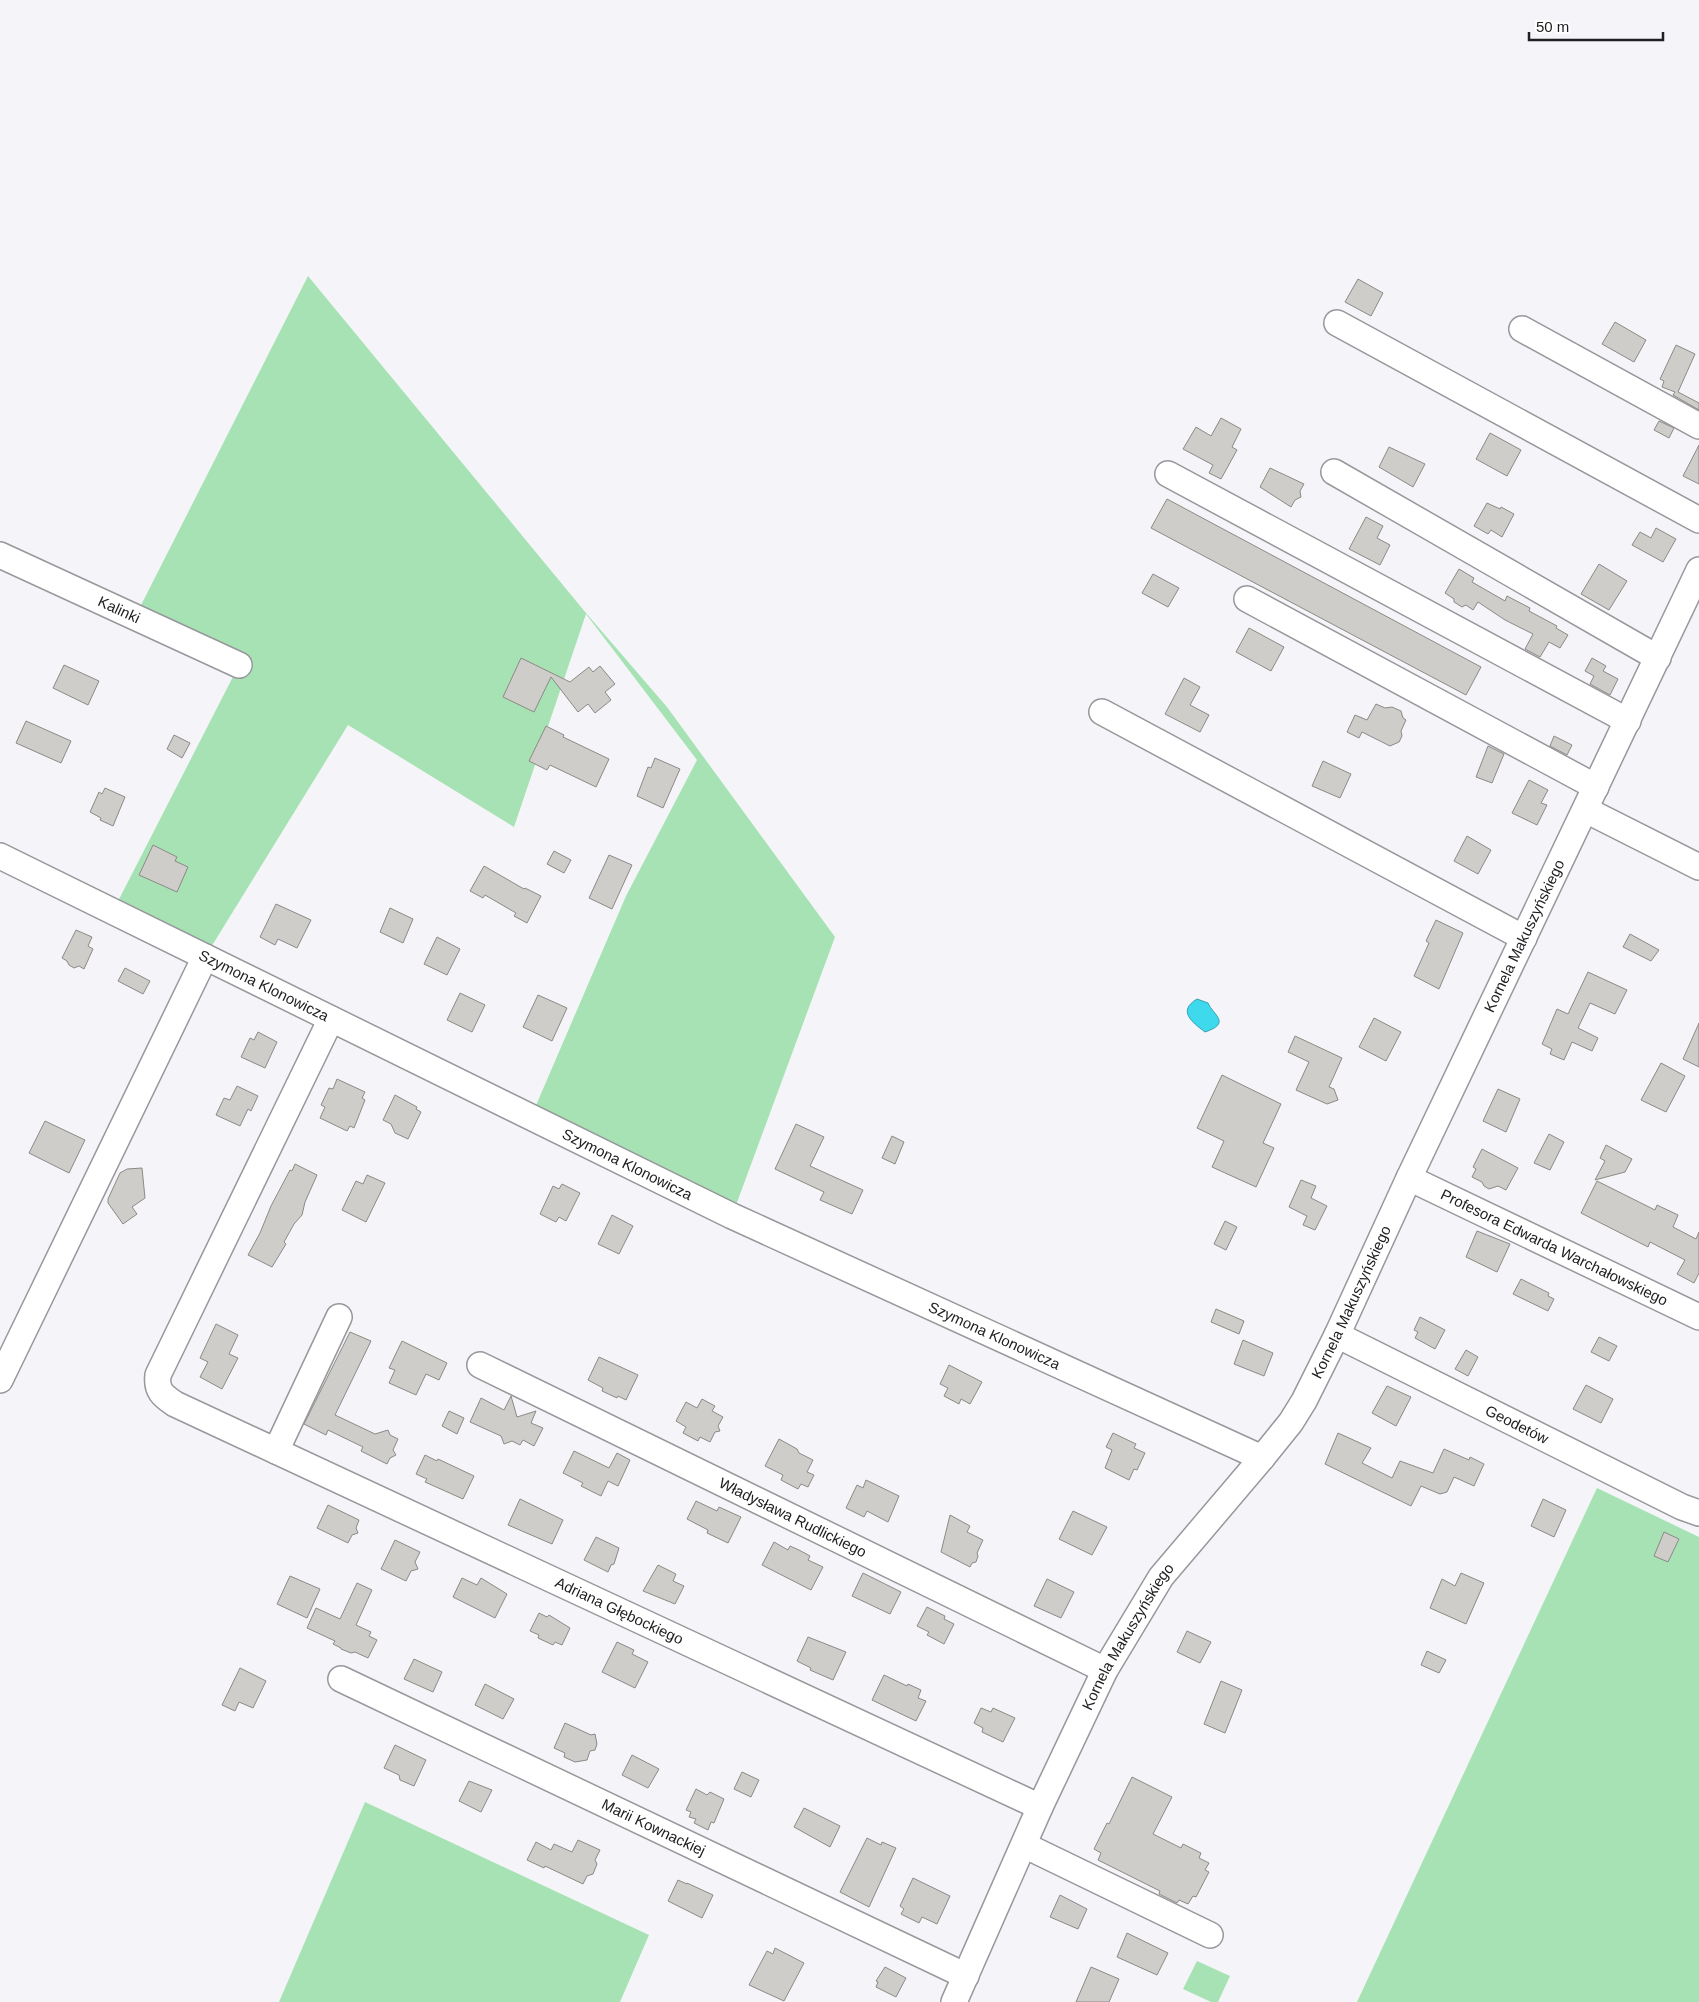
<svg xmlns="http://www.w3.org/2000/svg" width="1699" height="2002" font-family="Arial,sans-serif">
<rect width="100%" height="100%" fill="#f5f5f9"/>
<g fill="#a7e2b4">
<path d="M308,276l278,337 81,94 168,230 -103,279 -201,-99 95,-221 71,-136 -111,-146 -72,213 -166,-102 -143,232 -92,-46 126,-246 -104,-48z"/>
<path d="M1597,1488l102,49v465h-342z"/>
<path d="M365,1802l284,133 -29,67h-341z"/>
<path d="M1197,1961l33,15 -12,26h-7l-28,-13z"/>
</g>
<path fill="#3fd9ed" stroke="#36a2b0" d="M1197,999l11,4c5,12 24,20 -3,29 -13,-10 -28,-21 -8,-33z"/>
<g fill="#cfcdc9" stroke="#8c8986">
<path d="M1358,279l25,14 -12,23 -26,-14z"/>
<path d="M1615,322l31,18 -12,22 -32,-18z"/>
<path d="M1676,345l19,9 -17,38 21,11v7l-26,-15 2,-3 -13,-5 2,-6 -4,-2z"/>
<path d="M1221,418l20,11 -9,18 5,3 -16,29 -12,-6 4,-8 -30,-16 13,-22 15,9z"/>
<path d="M1659,421l15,7 -5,10 -15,-8z"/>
<path d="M1490,433l31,17 -14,26 -31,-17z"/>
<path d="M1699,445v39l-16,-8z"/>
<path d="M1389,447l36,17 -12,23 -34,-20z"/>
<path d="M1270,468l34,16 -4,7 1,6 -6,3 -4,7 -31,-20z"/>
<path d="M1167,499l314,168 -15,28 -315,-167z"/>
<path d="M1487,503l13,6 1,-2 13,7 -12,23 -11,-7 -3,4 -14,-8z"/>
<path d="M1366,517l17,9 -6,12 13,7 -10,20 -31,-16z"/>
<path d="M1656,528l20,11 -13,23 -31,-17 8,-13 11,6z"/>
<path d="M1599,564l28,17 -18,29 -28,-16z"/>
<path d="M1459,569l15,9 -2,4 33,19 2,-5 23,12 -1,3 28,15 -1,2 12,7 -8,13 -11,-6 -9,15 -15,-8 8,-15 -28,-14 -27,-18 -5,8 -7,-5 -4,2 -8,-5v-3l-9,-6z"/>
<path d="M1153,574l26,14 -11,19 -26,-14z"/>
<path d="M1249,628l35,19 -13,24 -35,-19z"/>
<path d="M521,658l49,24 19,-15 4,5 7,-6 15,18 -10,8 6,8 -16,13 -7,-9 -10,8 -27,-35 -17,35 -31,-15z"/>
<path d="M1592,658l14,8 -3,5 15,8 -8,16 -20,-11 4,-8 -9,-5z"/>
<path d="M64,665l35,16 -11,24 -35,-17z"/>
<path d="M1184,678l16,9 -10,18 19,10 -9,17 -35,-18z"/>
<path d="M1376,704l9,4 7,-1 9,4 2,7 3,2 -5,11 1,5 -3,6 -9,4 -28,-14 -3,6 -12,-6 8,-17 12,5z"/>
<path d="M26,721l45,20 -10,22 -45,-20z"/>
<path d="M546,726l18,9 -1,2 46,22 -13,28 -46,-22 -3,5 -18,-9z"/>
<path d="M174,735l16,8 -8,15 -15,-9z"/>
<path d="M1554,736l18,9 -5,10 -17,-9z"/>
<path d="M1488,746l16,8 -12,29 -16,-6z"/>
<path d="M655,758l25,11 -17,39 -26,-12 11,-29 3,1z"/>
<path d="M1323,761l28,13 -11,24 -28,-12z"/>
<path d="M1529,780l19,10 -7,13 6,2 -10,20 -25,-12z"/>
<path d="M105,788l20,9 -12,29 -13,-6 1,-2 -11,-6 9,-20 3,2z"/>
<path d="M1467,836l24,14 -13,24 -24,-13z"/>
<path d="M153,845l24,12 -2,4 13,6 -11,25 -38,-17z"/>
<path d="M554,851l17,9 -7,13 -17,-9z"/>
<path d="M609,855l23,10 -20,44 -23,-11z"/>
<path d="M484,866l40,23 1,-1 16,8 -14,27 -13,-7 2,-3 -31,-18 -2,3 -13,-7z"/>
<path d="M276,904l35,16 -14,28 -19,-9 -3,6 -15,-8z"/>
<path d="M390,908l23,11 -10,24 -23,-11z"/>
<path d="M1436,920l27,13 -24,56 -25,-13 15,-33 -3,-2z"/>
<path d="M76,930l16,7 -4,9 5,3 -9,20 -5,-3 -5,2 -5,-3 -2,-4 -5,-3z"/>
<path d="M1630,934l29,16 -8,11 -28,-14z"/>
<path d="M437,937l23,12 -13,26 -23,-11z"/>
<path d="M125,968l25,13 -7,13 -25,-13z"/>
<path d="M1588,972l39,18 -12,24 -25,-11 -12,25 20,10 -6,13 -20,-9 -8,18 -14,-6 2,-5 -10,-5 15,-35 11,5z"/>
<path d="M460,993l25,12 -13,27 -25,-12z"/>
<path d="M538,995l29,13 -15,33 -29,-14z"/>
<path d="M1374,1018l27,14 -15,29 -27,-14z"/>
<path d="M1699,1023v44l-16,-8z"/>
<path d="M258,1032l19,10 -12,26 -24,-11 9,-19 4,2z"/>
<path d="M1295,1036l47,22 -13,29 5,2 4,11 -11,4 -31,-14 13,-28 -21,-10z"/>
<path d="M1661,1063l24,13 -19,36 -25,-12z"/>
<path d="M1222,1075l59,29 -18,39 11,5 -18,39 -44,-20 12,-26 -27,-13z"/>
<path d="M337,1079l28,13 -3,6 3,2 -11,28 -4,-2 -3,5 -27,-13 5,-11 -4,-2 8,-17 4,1z"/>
<path d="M237,1086l21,10 -7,15 -3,-2 -8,17 -24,-11 8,-17 6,2z"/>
<path d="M1498,1089l22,10 -14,33 -23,-11z"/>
<path d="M395,1095l22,12 -1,2 5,3 -13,27 -13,-6 -4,-9 -8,-4z"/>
<path d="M45,1121l40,19 -16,33 -40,-20z"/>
<path d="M796,1124l28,13 -14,29 53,24 -11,24 -32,-14 4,-8 -49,-23z"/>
<path d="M1549,1134l15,8 -14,28 -16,-7z"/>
<path d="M892,1136l12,6 -9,22 -13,-6z"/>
<path d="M1606,1145l26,14 -7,13 -30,8 10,-19 -5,-3z"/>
<path d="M1482,1149l36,19 -12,22 -8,-4 -9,3 -5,-3 -2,-4 -10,-5 4,-8 -3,-2z"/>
<path d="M295,1164l22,11 -12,27 -3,13 -8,9 -10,18 2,2 -14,23 -24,-12 12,-22 11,-27 19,-36 2,1z"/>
<path d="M142,1168l3,30 -13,9 5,7 -14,10 -15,-21v-4l12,-26 7,-4z"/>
<path d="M367,1175l18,8 -19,39 -24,-12 14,-29 7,3z"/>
<path d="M1301,1180l15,6 -5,12 16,8 -12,24 -12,-5 4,-9 -18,-9z"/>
<path d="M1597,1181l58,29 2,-5 21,10 -5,12 23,12 3,-7v41l-5,10 -17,-9 8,-14 -35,-18 -2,5 -67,-34z"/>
<path d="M562,1184l18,9 -14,28 -7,-4 -3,5 -16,-8 13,-28 6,3z"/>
<path d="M612,1215l21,11 -14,28 -21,-10z"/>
<path d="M1225,1221l12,6 -11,23 -12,-6z"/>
<path d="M1477,1231l33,13 -13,28 -31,-15z"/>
<path d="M1521,1279l28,14 -1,3 6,3 -6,12 -35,-17z"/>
<path d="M1216,1309l28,12 -5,13 -28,-12z"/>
<path d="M1420,1317l25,13 -10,19 -20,-11 3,-6 -4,-2z"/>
<path d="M216,1324l22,11 -9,19 9,4 -16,31 -22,-12 8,-15 -8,-4z"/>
<path d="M350,1332l21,9 -36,74 40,19 13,-4 2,5 8,4 -5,11 3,5 -6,3 -3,6 -26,-13 2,-4 -35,-17 -2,5 -22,-11z"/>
<path d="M1599,1337l18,9 -8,15 -18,-9z"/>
<path d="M1243,1340l30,13 -9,23 -30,-12z"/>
<path d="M402,1341l45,22 -8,17 -13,-6 -10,21 -27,-12 6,-13 -6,-2z"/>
<path d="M1466,1350l12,7 -10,19 -13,-7z"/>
<path d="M599,1357l39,18 -12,25 -8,-4 -1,2 -15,-7 1,-3 -15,-8z"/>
<path d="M949,1365l33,17 -12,22 -9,-5 -2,5 -15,-8 4,-8 -8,-4z"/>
<path d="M1586,1385l27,14 -12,24 -28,-14z"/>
<path d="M1387,1386l24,11 -15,29 -24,-13z"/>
<path d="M511,1396l6,21 19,-6 -5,12 12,5 -9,18 -11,-6 -3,5 -8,-4 -8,3 -3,-8 -31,-14 11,-24 23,12z"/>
<path d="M702,1399l13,7 -3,5 11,6 -5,9 2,5 -5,1 -5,10 -10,-5 -2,4 -15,-8 3,-6 -10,-6 10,-19 11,6z"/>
<path d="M449,1411l15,7 -7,16 -15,-8z"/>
<path d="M1113,1433l23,11 -2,4 11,5 -8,17 -3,-1 -5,11 -24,-12 7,-18 -6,-3z"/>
<path d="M1338,1433l33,15 -9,15 30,15 8,-17 33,12 11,-24 25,11 1,-3 14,7 -10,22 -20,-9 -7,15 -7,2 -19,-8 -10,20 -86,-42z"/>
<path d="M779,1439l18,10 2,4 14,7 -6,12 7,3 -6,12 -7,-3 -3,5 -17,-9 2,-5 -18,-9z"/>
<path d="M574,1451l35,17 8,-15 13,7 -12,26 -10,-5 -7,15 -20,-10 2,-3 -20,-10z"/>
<path d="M425,1455l12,6 1,-2 36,17 -11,23 -38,-17 2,-3 -11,-5z"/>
<path d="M866,1480l33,16 -11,26 -21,-11 -3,6 -18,-9 11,-23 6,3z"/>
<path d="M520,1499l43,21 -11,24 -44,-19z"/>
<path d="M1543,1499l23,11 -12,27 -23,-11z"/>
<path d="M696,1501l21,10 2,-4 22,10 -13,26 -21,-10 1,-3 -21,-11z"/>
<path d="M328,1505l31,15 -3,8 2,5 -6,2 -4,8 -31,-15z"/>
<path d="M1073,1511l34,16 -15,28 -33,-16z"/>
<path d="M950,1515l20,11 -3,6 16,8 -6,13 1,3 -2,6 -4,1 -2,4 -29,-15z"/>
<path d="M1664,1532l15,7 -11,23 -14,-6z"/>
<path d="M596,1537l23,11 -5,16 -3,1 -3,7 -24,-12z"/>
<path d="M395,1540l25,12 -5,10 3,7 -7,2 -5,10 -25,-12z"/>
<path d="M774,1542l14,8 2,-4 9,4 11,6 -2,4 15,7 -12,23 -49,-25z"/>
<path d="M658,1565l18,9 -3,7 11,5 -9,18 -32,-13z"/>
<path d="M863,1573l38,19 -11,22 -38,-18z"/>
<path d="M1461,1573l23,10 -18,41 -36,-16 12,-29 13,7z"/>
<path d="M290,1576l30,13 -13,29 -30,-14z"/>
<path d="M462,1578l15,7 4,-7 26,16 -12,24 -42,-21z"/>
<path d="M1047,1579l27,13 -13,26 -27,-12z"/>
<path d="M357,1583l15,7 -16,35 15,7 -2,4 8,4 -9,18 -13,-6 -4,1 -10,-4v-1l-8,-4 2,-3 -28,-13 9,-20 24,11z"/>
<path d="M927,1607l18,9 -1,3 10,5 -10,20 -17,-9 2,-3 -12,-6z"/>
<path d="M539,1613l8,4 2,-2 21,13 -8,17 -7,-3 -2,3 -15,-7 1,-3 -9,-4z"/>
<path d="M1187,1631l24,11 -11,21 -23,-11z"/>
<path d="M808,1637l38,15 -13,28 -23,-10 1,-2 -14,-7z"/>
<path d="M617,1642l17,8 -2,4 16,8 -13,26 -33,-16z"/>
<path d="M1427,1651l19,9 -7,13 -18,-8z"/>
<path d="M414,1659l28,13 -9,20 -29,-13z"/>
<path d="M240,1668l26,13 -13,27 -14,-6 -4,9 -13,-6z"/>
<path d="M884,1675l23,11 1,-2 13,6 -3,8 8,3 -10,20 -44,-21z"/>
<path d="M1221,1681l21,9 -17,43 -21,-9z"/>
<path d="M485,1684l29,15 -11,20 -28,-14z"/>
<path d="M981,1708l10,4 2,-4 22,10 -12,24 -21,-10 1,-4 -9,-5z"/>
<path d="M565,1723l26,12 4,-1 2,10 -2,6 -5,1 -3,9 -12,2 -11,-5 1,-4 -11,-5z"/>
<path d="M395,1745l31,15 -12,26 -14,-6 -1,-5 -15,-7z"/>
<path d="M632,1755l27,14 -11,19 -26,-13z"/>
<path d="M742,1772l17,8 -8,17 -17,-8z"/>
<path d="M1132,1777l40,20 -19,37 28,14 2,-4 18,9 -2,5 10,5 -4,7 4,2 -13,25 -3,-1 -5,8 -9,-4 -2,3 -18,-9 1,-3 -62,-31 3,-7 -7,-4 13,-26 2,1z"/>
<path d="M469,1781l23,9 -11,22 -22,-11z"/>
<path d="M696,1789l11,6 3,-3 14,7 -10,24 -3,-1 -3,8 -14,-7 2,-4 -7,-2 2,-5 -5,-2z"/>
<path d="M804,1808l36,18 -10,21 -36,-20z"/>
<path d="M867,1838l14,7 1,-3 14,6 -27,59 -29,-15z"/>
<path d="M578,1840l22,10 -5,10 2,4 -4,10 -6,2 -4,8 -38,-18 -1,2 -17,-8 9,-18 15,8 3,-6 18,8z"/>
<path d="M913,1878l37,18 -13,28 -15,-7 -3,6 -18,-9 3,-5 -4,-3z"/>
<path d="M678,1880l9,4v-1l26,12 -11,23 -34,-17z"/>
<path d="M1060,1895l27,14 -9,20 -28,-12z"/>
<path d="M1127,1933l41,20 -11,22 -40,-18z"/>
<path d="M775,1948l29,15 -20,38 -35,-16 18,-34 6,3z"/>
<path d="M885,1967l21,11 -10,19 -20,-10 2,-5 -2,-1z"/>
<path d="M1091,1967l28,12 -10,23h-33z"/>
</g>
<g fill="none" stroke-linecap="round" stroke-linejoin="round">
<g stroke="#97979c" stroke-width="28">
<g id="minor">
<path d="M1337,323l362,197"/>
<path d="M1522,329l177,97"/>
<path d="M1334,472l324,186"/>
<path d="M1168,474l460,247"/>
<path id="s1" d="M0,555l239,110"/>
<path d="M1247,599l349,188"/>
<path d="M1102,712l422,226"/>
<path d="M1586,810l113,57"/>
<path id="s2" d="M0,856l732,360 530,242"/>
<path id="s3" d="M331,1019l-173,356c-2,16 5,21 17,29l865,403"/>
<path id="s4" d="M1409,1178l290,139"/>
<path id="s5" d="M1337,1335l345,172 17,6"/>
<path id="s6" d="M480,1365l625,305"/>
<path d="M0,1380l205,-423"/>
<path d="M276,1451l63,-134"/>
<path id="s7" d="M341,1679l625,297"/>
<path d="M1024,1845l186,90"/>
<path id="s8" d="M954,2002l86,-195 65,-137 56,-93 101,-119 29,-36 13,-21 33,-66 72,-157 290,-608"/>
</g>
</g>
<use href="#minor" stroke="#fff" stroke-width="25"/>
</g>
<g text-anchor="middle" stroke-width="4.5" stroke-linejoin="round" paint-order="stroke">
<g font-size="15" fill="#202022" stroke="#fff">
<text dy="5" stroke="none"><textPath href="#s1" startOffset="131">Kalinki</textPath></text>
<text dy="5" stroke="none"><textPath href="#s8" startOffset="1215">Kornela Makuszyńskiego</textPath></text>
<text dy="5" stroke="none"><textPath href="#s2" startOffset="294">Szymona Klonowicza</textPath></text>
<text dy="5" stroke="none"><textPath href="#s2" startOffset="699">Szymona Klonowicza</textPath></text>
<text dy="5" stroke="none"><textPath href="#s4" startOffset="161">Profesora Edwarda Warchałowskiego</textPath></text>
<text dy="5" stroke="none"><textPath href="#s8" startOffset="810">Kornela Makuszyńskiego</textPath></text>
<text dy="5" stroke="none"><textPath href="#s2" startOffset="1104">Szymona Klonowicza</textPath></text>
<text dy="5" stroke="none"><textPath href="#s5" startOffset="201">Geodetów</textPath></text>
<text dy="5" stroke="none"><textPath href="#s6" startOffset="348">Władysława Rudlickiego</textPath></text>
<text dy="5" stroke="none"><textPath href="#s3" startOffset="922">Adriana Głębockiego</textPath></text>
<text dy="5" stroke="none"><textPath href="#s8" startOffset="405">Kornela Makuszyńskiego</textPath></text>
<text dy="5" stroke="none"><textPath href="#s7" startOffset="346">Marii Kownackiej</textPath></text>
</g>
</g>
<path d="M1529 32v8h134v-8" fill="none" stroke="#202022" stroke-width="2.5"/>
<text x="1536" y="32" font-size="15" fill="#202022" stroke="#ffffff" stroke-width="4" paint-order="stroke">50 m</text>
</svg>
